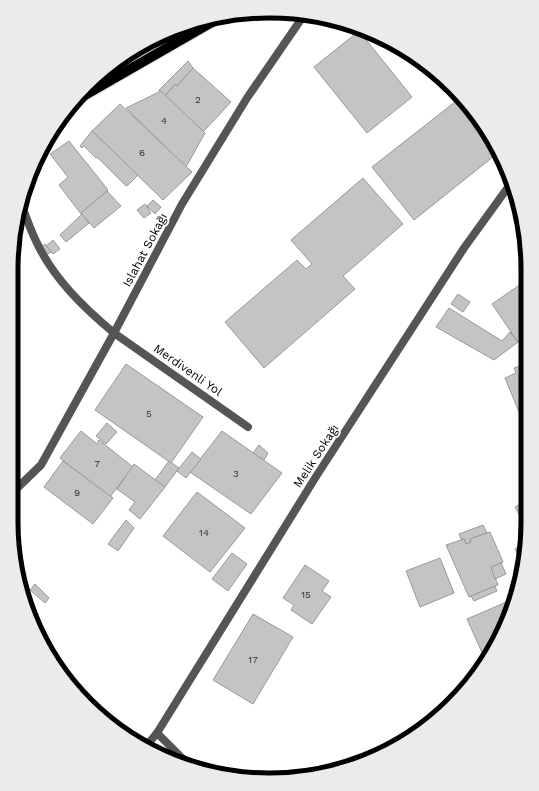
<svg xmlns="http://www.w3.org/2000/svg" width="539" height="791" font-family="'Work Sans',sans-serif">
<rect width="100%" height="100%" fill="#fff"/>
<g fill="#c4c4c4" stroke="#999">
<path d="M359,31l53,66 -45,36 -53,-66z"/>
<path d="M188,61l5,7 -16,18 -2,-2 -10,12 -6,-6z"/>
<path d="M193,68l38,34 -28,30 -38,-36 10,-12 2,2z"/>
<path d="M161,91l44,42 -19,34 -60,-59z"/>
<path d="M460,98l39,54 -85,68 -42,-53z"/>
<path d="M120,104l72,68 -29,28 -71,-69z"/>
<path d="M92,131l46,44 -10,10 -2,1 -29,-29 -1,1 -12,-12 -2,2 -2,-2z"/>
<path d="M69,141l39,49 -27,24 -22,-29 9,-8 -18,-23z"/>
<path d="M363,178l40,46 -60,52 12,13 -91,79 -39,-46 72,-62 9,9 6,-5 -21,-24z"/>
<path d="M107,191l14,15 -27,22 -13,-15z"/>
<path d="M153,200l8,7 -6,7 -8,-8z"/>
<path d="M145,204l6,9 -7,5 -7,-8z"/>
<path d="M82,214l7,9 -23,19 -6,-7z"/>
<path d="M53,240l7,9 -7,5 -7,-8z"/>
<path d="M45,244l6,8 -5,3 -6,-7z"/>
<path d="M524,282l1,55 -7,5 -26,-38z"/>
<path d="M458,294l12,8 -7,10 -12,-8z"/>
<path d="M449,308l53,33 8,-9 8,10 -24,18 -58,-33z"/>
<path d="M126,364l77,53 -32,46 -76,-53z"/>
<path d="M525,364l1,45 -7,3 -14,-34 11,-5 -2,-5z"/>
<path d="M107,423l10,9 -11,12 -10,-8z"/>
<path d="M81,431l16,13 2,-4 34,27 -23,30 -50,-39z"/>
<path d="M222,431l60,42 -31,41 -61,-42z"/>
<path d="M259,445l9,8 -4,7 -11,-7z"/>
<path d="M192,452l9,7 -15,19 -9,-7z"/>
<path d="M63,461l50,37 -20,26 -49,-37z"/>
<path d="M169,461l10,7 -14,19 -10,-7z"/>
<path d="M134,464l31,23 -25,32 -11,-9 6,-8 -18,-13z"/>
<path d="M197,492l48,36 -35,44 -47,-36z"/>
<path d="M528,500v22l-2,10 -5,-9 2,-1 -8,-15z"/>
<path d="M126,520l8,8 -16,23 -10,-7z"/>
<path d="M483,525l4,8 -17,6 1,3 -5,2 -2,-5h-3l-2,-5z"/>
<path d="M490,532l13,30 -12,5 7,18 -29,12 -23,-52 18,-6 2,5 5,-2 -1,-3z"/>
<path d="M523,545l-3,14 -5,-10z"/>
<path d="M232,553l15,11 -19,27 -16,-12z"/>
<path d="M440,558l14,35 -34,14 -14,-36z"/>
<path d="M501,563l5,11 -11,5 -4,-12z"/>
<path d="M305,565l24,16 -7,10 9,6 -19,27 -21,-14 3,-5 -11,-7z"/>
<path d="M35,584l14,14 -4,5 -15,-13z"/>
<path d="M495,586l2,5 -23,10 -3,-5z"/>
<path d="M511,600l1,2 -4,19 -24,36 -17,-38z"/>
<path d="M253,614l40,23 -40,67 -40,-24z"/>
</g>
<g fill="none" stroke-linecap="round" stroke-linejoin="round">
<g stroke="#dbdbdb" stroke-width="12">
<path id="primary" d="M78,99l134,-77"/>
</g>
<path stroke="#555" stroke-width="8" d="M114,333l134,94"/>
<g stroke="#555" stroke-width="8">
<path d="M21,204c5,12 9,25 15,37 17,37 47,66 78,92"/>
<path d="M11,494l30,-29 73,-132 68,-129 65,-106 55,-80"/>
<path d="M157,733l24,24 11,9"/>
<path d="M147,745l10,-12 160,-258 147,-227 47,-65"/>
</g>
<use href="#primary" stroke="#000" stroke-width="10"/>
</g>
<g text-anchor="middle" stroke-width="4" stroke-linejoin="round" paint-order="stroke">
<g font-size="10" fill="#313131">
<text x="198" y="103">2</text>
<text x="164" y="124">4</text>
<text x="142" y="156">6</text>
<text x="149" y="417">5</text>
<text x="97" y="467">7</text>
<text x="236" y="477">3</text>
<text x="77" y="496">9</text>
<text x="204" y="536">14</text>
<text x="306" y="598">15</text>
<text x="253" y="663">17</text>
</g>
<g font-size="12" fill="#000" stroke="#fff">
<text transform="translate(145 250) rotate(-62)" y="4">Islahat Sokağı</text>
<text transform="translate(188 370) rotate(35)" y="4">Merdivenli Yol</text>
<text transform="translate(316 456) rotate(-57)" y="4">Melik Sokağı</text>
</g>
</g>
<path d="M0 0H539V791H0ZM269 18H270A251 251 0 0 1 521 269V522A251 251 0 0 1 270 773H269A251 251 0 0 1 18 522V269A251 251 0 0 1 269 18Z" fill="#ebebeb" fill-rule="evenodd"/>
<path fill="none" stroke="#000" stroke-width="5" d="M269 18H270A251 251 0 0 1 521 269V522A251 251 0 0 1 270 773H269A251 251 0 0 1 18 522V269A251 251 0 0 1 269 18Z"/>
</svg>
